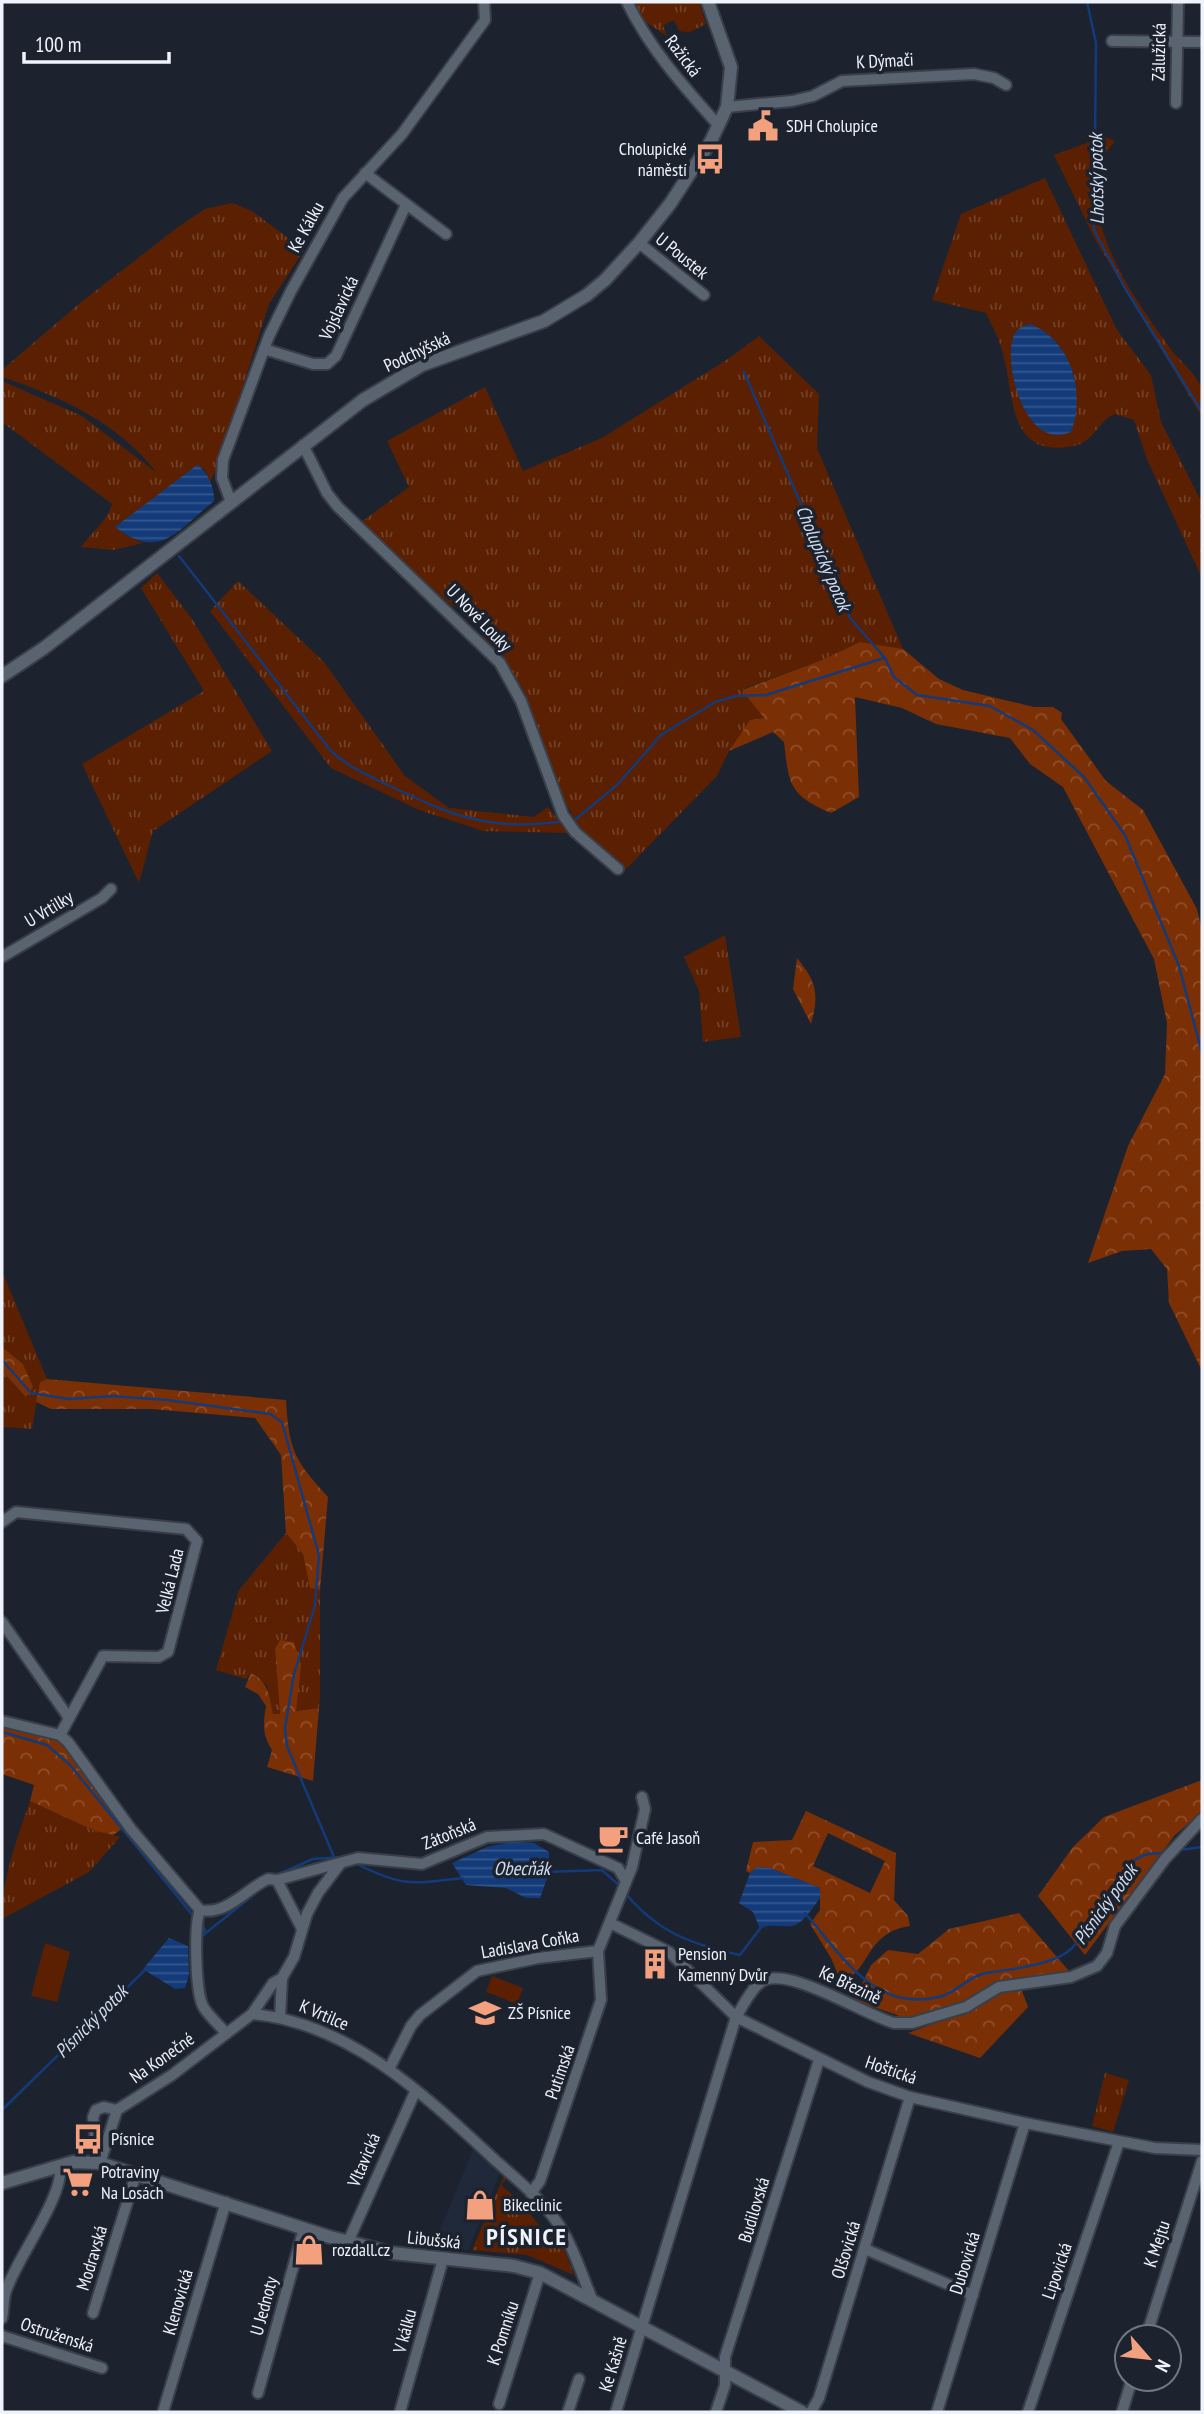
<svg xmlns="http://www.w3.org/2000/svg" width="1204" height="2414" font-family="'PT Sans Narrow',sans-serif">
<defs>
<pattern id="grass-tufts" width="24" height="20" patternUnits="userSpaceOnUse" patternTransform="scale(1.75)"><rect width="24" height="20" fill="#5a2001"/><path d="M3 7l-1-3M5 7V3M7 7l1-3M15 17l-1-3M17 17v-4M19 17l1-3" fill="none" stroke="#724127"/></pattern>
<pattern id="forest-crowns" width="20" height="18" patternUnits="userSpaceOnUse" patternTransform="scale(1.75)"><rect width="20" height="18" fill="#7b2f05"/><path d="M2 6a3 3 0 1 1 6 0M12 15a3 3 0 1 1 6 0" fill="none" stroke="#8e4e2a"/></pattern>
<pattern id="water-rules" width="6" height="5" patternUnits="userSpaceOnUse" patternTransform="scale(1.75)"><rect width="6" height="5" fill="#133a79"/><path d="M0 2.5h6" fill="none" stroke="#36578d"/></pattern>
</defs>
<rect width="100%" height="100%" fill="#1c232e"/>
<path fill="#1f293a" d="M473,2150l27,23 -32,77 -35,-3z"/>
<g fill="url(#grass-tufts)" fill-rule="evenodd">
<path d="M632,2h67l7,22 -16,8 -11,-1 -5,-11 -11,5 4,11 -26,-17z"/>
<path d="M1092,132l23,9c-53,60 19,157 55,207 9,13 29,27 32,43 2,8 0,18 0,26l-106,-176 -42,-86 38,-14z"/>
<path d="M1045,178l72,152 34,45 10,47 41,81v75l-56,-121 -12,-37 -19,-6c-18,7 -21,29 -42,32 -66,13 -58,-50 -70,-92 -3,-14 -11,-28 -17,-41l-54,-13 29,-86zM1050,336l24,38 -58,15 -4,-37z"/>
<path d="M232,203l20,8 52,39 -35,54 -52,164 -7,14 -6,-13 -7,-3 -82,61 12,9 16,7 -29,7 -33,-3c11,-15 26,-26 31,-43l-110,-82v-41l80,35 75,57c-40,-51 -95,-76 -155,-96v-7l78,-67 98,-76 27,-18z"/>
<path d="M759,336l60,58 -2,54 86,201 -43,-7 -38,18 -80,29 22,29 -14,3 -21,30 -12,25 -91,93 -48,-43 -17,-32 -39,-107 -60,-78 -10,-3 -92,-83 49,-36 -22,-46 98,-54 38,84 79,-33 126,-79z"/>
<path d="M157,573l35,46 80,132 -119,80 -14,52 -57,-119 122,-73 -63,-103z"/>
<path d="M238,581l86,81 81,114 44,32 85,9 14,-10 20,26 -85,-2 -64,-21 -88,-42 -121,-157z"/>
<path d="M725,935l16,102 -38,5 -4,-51 -15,-34z"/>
<path d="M2,1271l45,108 -7,3 -8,47 -30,-2v-56l24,26 -3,-33 -21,-17z"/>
<path d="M286,1533l17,21 7,34 10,2v107l-1,11 -23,3 -21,-62 5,65h-7l-6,-29 -16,-12 -5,6 -30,-9 23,-80z"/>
<path d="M30,1801l65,30 25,6 -31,35 -87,47c0,-42 15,-80 28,-118z"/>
<path d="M1105,2073l24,7 -16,52 -21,-6z"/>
<path d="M504,2176l3,2 -6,7 18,16 31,37 6,-3 4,4 14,36 -47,-20 -55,-5z"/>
</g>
<g fill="url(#forest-crowns)" fill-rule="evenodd">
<path d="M860,642l43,7 36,30 24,11 71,17h19l9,6 -1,6 45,62 37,29 54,99 5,22v440l-33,-68 -2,-34 -16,-20 -29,2 -34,12 40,-117 37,-72 2,-51 -13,-64 -91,-172 -33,-23 -20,-26 -74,-14 -34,-16 -47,-11 4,100 -28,16c-42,-18 -42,-28 -47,-71l-11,-10 -44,19 21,-31 14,-2 -22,-28 80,-30z"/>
<path d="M797,958c20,24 22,37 14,66l-18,-35z"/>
<path d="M2,1347l21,17 10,23 -7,10 -24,-26z"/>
<path d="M47,1379l239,21c3,50 8,60 42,97l-8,93 -10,-2 -7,-34 -17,-21 -5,-78 -26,-37 -103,-9h-101l-15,-7 4,-20z"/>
<path d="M280,1640l14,2 7,23 -5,46 23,-3 -6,73 -46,-14 5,-17c-10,-16 -9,-26 -6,-44l-8,-12 -13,-7 6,-14c18,9 18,22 22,41h7l-5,-65z"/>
<path d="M2,1722l58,18 65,87 -12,8 -18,-4 -65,-30 4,-16 -32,-11z"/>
<path d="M1202,1780v32l-27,23 -90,120 -47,-59 35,-49 31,-30z"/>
<path d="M806,1811l90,42 -2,47 14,16 2,10c-45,6 -39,46 -69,56l-10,-24 -21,-34 10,-14v-22l-50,-20 -13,-1 -7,6 -4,-2 7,-29 39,-2zM828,1833l57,28 -15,32 -57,-27z"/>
<path d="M1019,1913l50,58 -61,8 -21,8 -24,15 -55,17 -54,-19 17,-35 17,-15 30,4 31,-25z"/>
<path d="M1022,1991l6,16 -48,51 -72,-25 57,-21 34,-20z"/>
</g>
<g fill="#5a2001">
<path d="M45,1943l25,9 -13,50 -26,-6z"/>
<path d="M492,1976l31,12 -6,16 -31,-12z"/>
</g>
<g fill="url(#water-rules)">
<path d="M1030,324c42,16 56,70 41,108 -49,22 -71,-81 -55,-100 4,-5 9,-7 14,-8z"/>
<path d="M197,465c11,6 18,24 17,36 -36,29 -54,61 -99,26z"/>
<path d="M510,1842l24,1 15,9v21l-9,25h-14l-20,-10 -40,-3 -14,-22 35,-16z"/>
<path d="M757,1867l13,1 50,20v10c-6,8 -15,23 -25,27 -11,4 -24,-3 -35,4l-7,-17 -14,-9 11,-30z"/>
<path d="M169,1938l19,8 1,29 -4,13 -10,1 -32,-20z"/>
</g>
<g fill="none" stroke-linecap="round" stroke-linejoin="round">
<g stroke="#133a79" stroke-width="2.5">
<path d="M1087,2l9,41 -2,187 32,60 76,122"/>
<path d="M744,372l106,246 35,40 9,19 23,18 73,11 43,24 51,47 41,58 54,131 23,87"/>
<path d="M179,556l152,195c18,17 39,25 61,36 61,29 97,44 167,35"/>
<path d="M575,820l43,-36 43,-49 54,-33 21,-6 30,-1 118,-37"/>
<path d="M2,1360l29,33 38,6 43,-3 55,4 103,14 12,8 37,133 -4,51 -21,68 -9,54 2,18 47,111"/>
<path d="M2,1732l45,13 23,20 124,152"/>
<path d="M1180,1850l22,-3"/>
<path d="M355,1863c47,24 56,21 108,15"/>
<path d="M546,1872l56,-2 18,16"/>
<path d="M279,1874l34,-15 30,-2"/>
<path d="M626,1894c33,39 65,50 114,61l22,-29"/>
<path d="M805,1913c36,41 69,100 134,84 17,-4 30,-21 47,-24 24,-4 68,-7 86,-25 22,-21 44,-81 70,-92 6,-3 15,-2 21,-3"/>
<path d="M202,1923l4,10"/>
<path d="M202,1936l60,-48"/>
<path d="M2,2110l145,-142"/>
</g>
<g stroke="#393f49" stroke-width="14">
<g id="minor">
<path d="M627,2c23,47 57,85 92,124"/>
<path d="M1112,41l90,1"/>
<path d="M1176,103l2,-101"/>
<path d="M727,107l65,-6 21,-5 29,-15 132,-7 20,4 12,7"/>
<path d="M365,173l81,61"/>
<path d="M639,243l65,52"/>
<path d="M264,349l49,15h14l9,-8 70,-151"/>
<path d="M303,445l24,48 11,14 162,156 21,38 42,114 12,17 43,37"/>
<path d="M231,502l-9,-24 1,-18 46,-124 22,-45 52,-93 59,-64 83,-114 -1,-18"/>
<path d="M2,957l100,-59 9,-9"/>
<path d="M2,1522l14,-10 170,17 11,12 -29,111 -9,5 -56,-1 -43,79"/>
<path d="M2,1622l67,96"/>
<path d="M2,1721l58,14 8,7 63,87 69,81"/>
<path d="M277,1880l25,49"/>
<path d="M200,1910c26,6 46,-21 68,-31l9,1 81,-22 64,6 65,-27 57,-3 74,34 8,13"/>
<path d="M200,1910c-6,15 -5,85 4,98 6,9 15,17 22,25"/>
<path d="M610,1923l59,29 67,65 132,65 42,15 115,26 130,25 47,2"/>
<path d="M252,2014l21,-31 9,-5"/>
<path d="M280,2017l2,-39 12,-21 13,-43 11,-21 22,-29"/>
<path d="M389,2069l22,-43 9,-11 57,-44 61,-13 60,-7"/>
<path d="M103,2152l-7,-6 -3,-29 3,-7 8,-3 13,3"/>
<path d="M100,2163l17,-53 55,-35 80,-61c97,8 175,83 243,146 25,22 54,45 70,75 11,20 18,43 27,64"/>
<path d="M531,2193l9,-12 61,-181 -3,-49 34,-84 13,-58 -3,-12"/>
<path d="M348,2242l67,-150"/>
<path d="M865,2249l108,46"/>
<path d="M93,2313l43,-139"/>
<path d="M2,2318c2,-9 1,-19 4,-27 10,-32 59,-95 54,-126"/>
<path d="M2,2336l100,32"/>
<path d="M1146,2337l56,-176"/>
<path d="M258,2393l46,-165"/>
<path d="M499,2404l41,-131"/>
<path d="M163,2412l63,-210"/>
<path d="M400,2412l43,-153"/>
<path d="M568,2412l11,-33"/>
<path d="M616,2412l120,-395c7,-11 15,-28 25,-35 24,-18 104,33 133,41h18l54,-16 33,-20 72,-10 26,-11 10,-13 8,-27 50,-67 37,-40"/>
<path d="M716,2412l9,-27v-28l94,-297"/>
<path d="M811,2412l8,-14 91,-301"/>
<path d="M937,2412l88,-289"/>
<path d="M1028,2412l91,-270"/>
<path d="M1122,2412l10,-33"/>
</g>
</g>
<g stroke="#393f49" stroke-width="16">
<g id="tertiary">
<path d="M2,676l42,-28 319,-248 59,-35 122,-44 43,-26 18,-15 34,-37 31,-39 41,-63 16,-34 4,-40 -23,-65"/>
<path d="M2,2183l71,-21 27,1 230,74 62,16 122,13 26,7 262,139"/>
</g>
</g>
<use href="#minor" stroke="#5a6370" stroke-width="10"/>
<use href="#tertiary" stroke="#5a6370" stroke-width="12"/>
</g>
<defs>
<g id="civic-bare" transform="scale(2.415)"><path d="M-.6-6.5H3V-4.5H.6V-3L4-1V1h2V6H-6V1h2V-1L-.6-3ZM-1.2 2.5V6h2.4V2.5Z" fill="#f2a07e" stroke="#1c232e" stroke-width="2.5" paint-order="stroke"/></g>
<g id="bus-bare" transform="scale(2.415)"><path d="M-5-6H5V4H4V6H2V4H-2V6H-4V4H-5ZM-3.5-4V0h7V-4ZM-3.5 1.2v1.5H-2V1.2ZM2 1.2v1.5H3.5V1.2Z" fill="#f2a07e" stroke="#1c232e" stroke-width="2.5" paint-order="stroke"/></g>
<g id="cafe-bare" transform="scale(2.415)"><path d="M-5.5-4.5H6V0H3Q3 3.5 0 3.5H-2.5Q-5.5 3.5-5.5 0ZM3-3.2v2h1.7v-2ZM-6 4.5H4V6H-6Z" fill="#f2a07e" stroke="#1c232e" stroke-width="2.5" paint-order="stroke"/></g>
<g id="building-bare" transform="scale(2.415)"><path d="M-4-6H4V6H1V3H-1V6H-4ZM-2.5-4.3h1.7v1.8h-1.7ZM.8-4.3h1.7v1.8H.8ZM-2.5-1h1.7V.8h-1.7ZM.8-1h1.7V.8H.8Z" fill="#f2a07e" stroke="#1c232e" stroke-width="2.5" paint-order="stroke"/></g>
<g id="school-bare" transform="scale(2.415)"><path d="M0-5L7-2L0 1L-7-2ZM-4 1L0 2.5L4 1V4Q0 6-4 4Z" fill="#f2a07e" stroke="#1c232e" stroke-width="2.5" paint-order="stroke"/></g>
<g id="supermarket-bare" transform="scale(2.415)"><path d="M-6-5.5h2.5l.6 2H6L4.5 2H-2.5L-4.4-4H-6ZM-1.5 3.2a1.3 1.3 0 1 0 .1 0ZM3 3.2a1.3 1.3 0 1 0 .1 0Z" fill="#f2a07e" stroke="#1c232e" stroke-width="2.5" paint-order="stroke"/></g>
<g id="shop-bare" transform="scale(2.415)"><path d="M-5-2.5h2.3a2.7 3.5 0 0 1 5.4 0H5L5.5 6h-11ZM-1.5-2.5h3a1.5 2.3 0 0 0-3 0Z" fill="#f2a07e" stroke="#1c232e" stroke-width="2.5" paint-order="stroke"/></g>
</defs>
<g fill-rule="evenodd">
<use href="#civic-bare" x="763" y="126"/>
<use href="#bus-bare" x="710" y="159"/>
<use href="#cafe-bare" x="613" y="1838"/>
<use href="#building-bare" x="655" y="1964"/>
<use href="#school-bare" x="485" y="2013"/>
<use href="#bus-bare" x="88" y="2139"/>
<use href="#supermarket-bare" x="78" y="2182"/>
<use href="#shop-bare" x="480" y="2205"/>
<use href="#shop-bare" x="309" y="2250"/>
</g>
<g text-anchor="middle" stroke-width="7" stroke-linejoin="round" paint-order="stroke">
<g font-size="18" fill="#eff4fc" stroke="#1c232e">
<text transform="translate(1159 52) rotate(-89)" y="6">Zálužická</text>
<text transform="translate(683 56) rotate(53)" y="6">Ražická</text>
<text transform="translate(885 61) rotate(-3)" y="6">K Dýmači</text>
<text transform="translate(306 227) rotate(-61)" y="6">Ke Kálku</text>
<text transform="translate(682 256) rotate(39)" y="6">U Poustek</text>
<text transform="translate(339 308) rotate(-65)" y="6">Vojslavická</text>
<text transform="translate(417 352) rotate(-25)" y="6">Podchýšská</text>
<text transform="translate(479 618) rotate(46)" y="6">U Nové Louky</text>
<text transform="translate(49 909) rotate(-31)" y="6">U Vrtilky</text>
<text transform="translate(170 1581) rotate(-76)" y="6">Velká Lada</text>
<text transform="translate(449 1834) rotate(-22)" y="6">Zátoňská</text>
<text transform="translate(530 1944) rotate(-10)" y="6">Ladislava Coňka</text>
<text transform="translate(850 1985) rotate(25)" y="6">Ke Březině</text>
<text transform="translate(324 2015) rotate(23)" y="6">K Vrtilce</text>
<text transform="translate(162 2058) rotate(-35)" y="6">Na Konečné</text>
<text transform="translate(891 2070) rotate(19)" y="6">Hoštická</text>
<text transform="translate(560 2072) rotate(-71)" y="6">Putimská</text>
<text transform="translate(364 2160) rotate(-67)" y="6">Vltavická</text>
<text transform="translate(754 2210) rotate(-73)" y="6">Budilovská</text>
<text transform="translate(434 2240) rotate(6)" y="6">Libušská</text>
<text transform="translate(1157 2244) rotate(-72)" y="6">K Mejtu</text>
<text transform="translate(846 2250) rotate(-73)" y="6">Olšovická</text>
<text transform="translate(92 2258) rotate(-73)" y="6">Modravská</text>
<text transform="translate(965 2263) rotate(-73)" y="6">Dubovická</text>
<text transform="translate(1057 2271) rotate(-71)" y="6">Lipovická</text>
<text transform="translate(178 2302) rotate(-74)" y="6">Klenovická</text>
<text transform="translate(264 2306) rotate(-75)" y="6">U Jednoty</text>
<text transform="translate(405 2331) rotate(-75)" y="6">V kálku</text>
<text transform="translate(503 2333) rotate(-72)" y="6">K Pomníku</text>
<text transform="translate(57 2335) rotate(18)" y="6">Ostruženská</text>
<text transform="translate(613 2364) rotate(-73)" y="6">Ke Kašně</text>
</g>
<g font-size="18" fill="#eff4fc" stroke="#1c232e" text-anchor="start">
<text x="786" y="132">SDH Cholupice</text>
<text x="687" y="155" text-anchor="end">Cholupické<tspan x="687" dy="21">náměstí</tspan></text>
<text x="636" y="1844">Café Jasoň</text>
<text x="678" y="1960">Pension<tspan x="678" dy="21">Kamenný Dvůr</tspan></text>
<text x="508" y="2019">ZŠ Písnice</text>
<text x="111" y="2145">Písnice</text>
<text x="101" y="2178">Potraviny<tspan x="101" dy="21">Na Losách</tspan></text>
<text x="503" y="2211">Bikeclinic</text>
<text x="332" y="2256">rozdall.cz</text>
</g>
<g font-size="19" font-style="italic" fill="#d1ddf0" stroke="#1c232e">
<text transform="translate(1096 179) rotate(-91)" y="7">Lhotský potok</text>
<text transform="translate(824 558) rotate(67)" y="7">Cholupický potok</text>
<text x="522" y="1875">Obecňák</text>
<text transform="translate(1105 1904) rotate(-54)" y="7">Písnický potok</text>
<text transform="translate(91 2021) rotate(-45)" y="7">Písnický potok</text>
</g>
<g font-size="24" font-weight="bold" letter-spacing="2" fill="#eff4fc" stroke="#1c232e">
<text x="527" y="2245">PÍSNICE</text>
</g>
</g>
<rect width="1204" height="2414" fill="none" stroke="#eff4fc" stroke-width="7"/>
<g transform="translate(1148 2358) rotate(118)"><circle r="33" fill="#1c232e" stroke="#707780" stroke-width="2"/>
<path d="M0-5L12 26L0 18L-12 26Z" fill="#f2a07e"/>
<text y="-10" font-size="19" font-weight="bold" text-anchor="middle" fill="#eff4fc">N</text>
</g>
<path d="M24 52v10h145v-10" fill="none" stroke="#eff4fc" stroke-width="3.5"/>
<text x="35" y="52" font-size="21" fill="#eff4fc" stroke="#1c232e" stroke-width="5" paint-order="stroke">100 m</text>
</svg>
